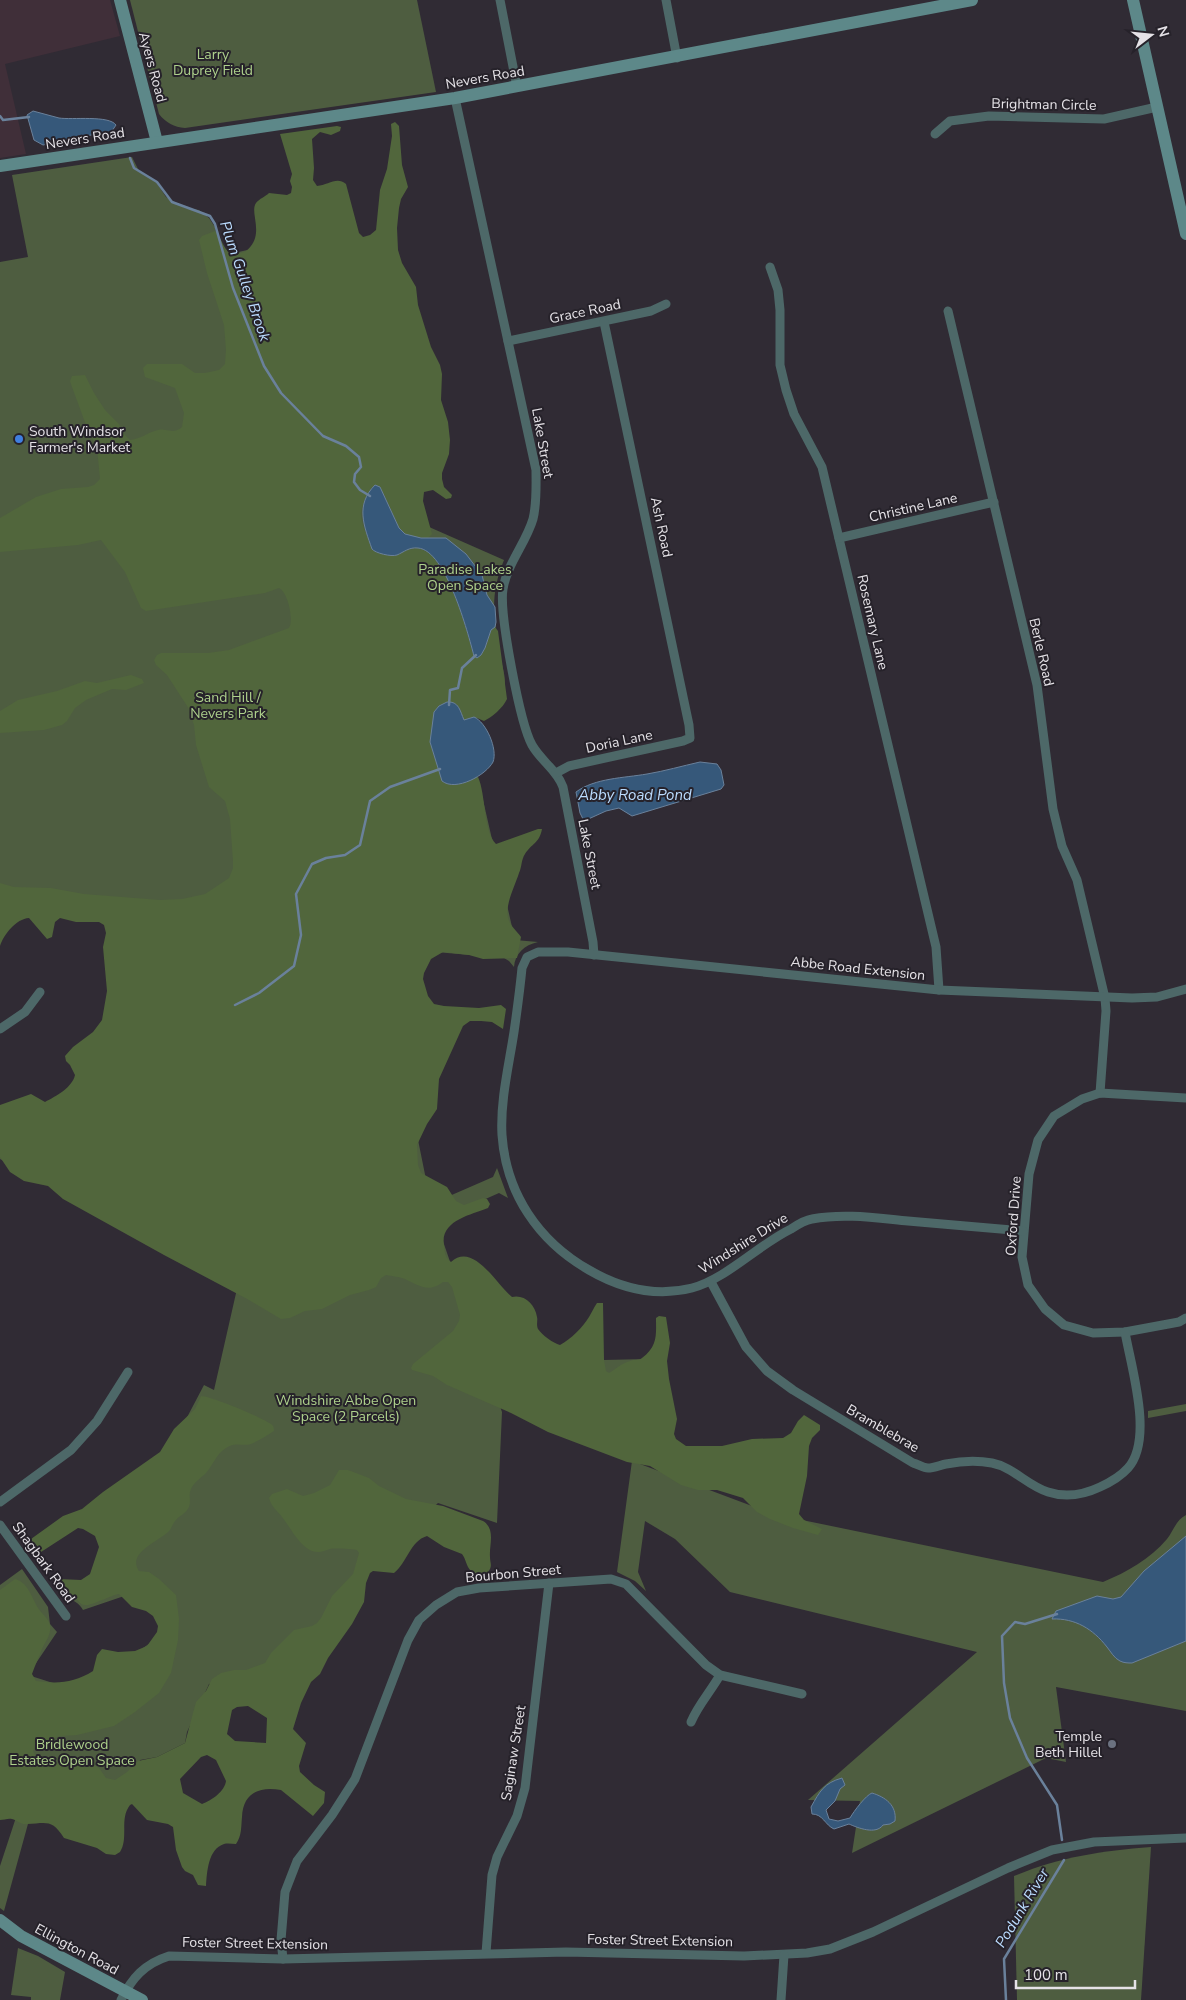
<svg xmlns="http://www.w3.org/2000/svg" width="1186" height="2000" font-family="'Nunito Sans',sans-serif">
<rect width="100%" height="100%" fill="#302b34"/>
<path fill="#402f39" d="M0,0h110l10,36 -115,28 21,90 -26,4z"/>
<g fill="#4e5d40">
<path d="M130,0h287l19,92 -251,36c-11,-1 -19,-5 -26,-14z"/>
<path d="M132,157l7,14 17,11 10,15 19,11 14,2 10,8 6,9 6,29 44,-10 155,277 84,37c-15,37 -10,57 -4,96 2,9 5,18 5,27l-40,38 50,219 23,2c-14,3 -23,12 -24,25l-5,-6 -5,-3 -125,-11 52,257 62,-27 4,-9 11,30 -9,-5 -63,28 66,191 -5,111 -59,-20 -96,87 -29,73 -104,21 -22,48 -2,11 -28,14 -17,3 -23,67 -86,-14 -27,98 -4,-3v-42l25,-76 -25,-21v-184l22,-16 26,38 2,17 7,8 -29,43 53,17 86,-61 -31,-39 -53,18c-7,-13 -16,-8 -23,-16l59,-33 3,-57 61,-79 21,-40 10,5 25,-110 -239,-121v-22l109,8 22,-220 -131,-14v-649l28,-5 -16,-82z"/>
<path d="M647,1359l-15,102 141,53 330,68c24,-10 47,-23 64,-43 7,-9 9,-19 19,-24v196l-130,-24 10,75 -20,-4 -194,95 8,-52 -52,-1 169,-148 -247,-60 -55,-53 -30,-18 -7,51 8,19 -11,-10 -18,-9 15,-111 -72,-100z"/>
<path d="M1186,1404v7l-38,7v-7z"/>
<path d="M1151,1847l-10,153h-124l-3,-124c46,-19 87,-25 137,-29z"/>
<path d="M18,1948l20,8 27,16 -5,28h-29v-3l-20,-2z"/>
</g>
<g fill="#51663c" fill-rule="evenodd">
<path d="M395,122l4,4 3,39 6,22 -7,12 -2,9 -2,20 1,22 4,13 14,24 2,18 13,42 9,18 2,9 -1,26 7,22 2,18 -1,14 -7,19v6l2,8 8,8 -1,3 -5,1 -13,-9 -9,2 -1,9 9,33 -4,4 -18,-1 -5,-3 -6,-6 -15,-34 -12,-7c-3,7 -10,17 -11,25 -1,13 9,30 16,40l20,3 9,-5 13,-2 12,6 9,12 16,29 20,63 11,-13 4,-16 4,-2 3,4 9,68c-4,9 -15,18 -23,22l-7,-3 -13,2 -4,-11 -5,-6 -14,1 -7,8 -4,30 12,39 2,2 24,-1 7,-5h3c8,17 5,54 18,67l42,-15h4c-3,15 -10,14 -17,25 -4,6 -3,13 -6,19 -4,13 -14,31 -11,45 2,8 9,13 13,19l-4,21 -34,1 -14,-4 -26,-3 -12,7 -7,14 -1,6 5,17 6,8 10,2 35,2 22,-3 5,4 -3,20 -11,-7 -11,-1h-11l-7,5 -24,53 -2,30 -10,15 -10,21 1,20 3,8 26,14 9,14 8,4 19,-7 4,1 3,5 -2,4c-18,7 -48,13 -44,37 1,7 0,12 7,17 22,-21 46,23 61,35 12,-3 23,7 25,20 1,4 -1,7 1,12 4,6 15,14 22,16 11,-6 23,-18 29,-28 3,-5 5,-10 8,-14h6l1,57 2,11 3,2c7,-4 13,-10 21,-12 4,-2 8,0 12,-3 16,-12 14,-23 14,-40l3,-2 7,1 4,26 -3,18 2,18 8,40 -3,15 2,5 10,7h36l30,-7 31,-1 8,-5 7,-12 6,-6 16,10v5l-8,8 -3,8 -2,30 -8,38 5,6 18,9 -4,6 -25,-7 -23,-9 -13,-7 -14,-14 -26,-8h-19l-17,-5 -31,-19 -23,-4 -79,-30 -37,-19 -64,-28 -14,-9 -21,-6 -1,-2 2,-4 40,-33 6,-10 1,-6 -8,-28 -4,-5h-5c-15,11 -23,4 -38,-3 -5,-2 -13,-3 -19,-4l-5,3 -5,9 -7,3 -19,5 -28,14 -17,2 -15,7 -9,1 -32,-19 -85,-45 -101,-56 -15,-13 -24,-5 -14,-9 -10,-15v-52l31,-11 14,8c11,-6 27,-14 30,-27l-5,-10 -4,-4 -1,-5 8,-9 20,-15 9,-12 5,-29 -4,-44 3,-14 -2,-8 -5,-3h-23l-16,-4 -5,4 -3,15 -5,2 -18,-21c-13,1 -25,16 -29,28v-63l14,4 37,1 33,6 76,6 22,-1 23,-5 24,-16 4,-10v-7l-3,-42 -5,-18 -16,-14 -13,-42 -2,-20 -5,-16 -22,-34 -11,-10 -2,-5 3,-5 4,-2h47l21,-3 60,-22c5,-8 -1,-36 -10,-40l-14,5 -119,18 -5,-3 -16,-36 -24,-32 -23,5 -78,7v-34l36,-21 25,-8 27,-2 6,-2 6,-6 -3,-31 -11,-23 -14,-38 -2,-6 2,-5 13,-1 9,18 11,17 14,14 5,10 6,6c11,-1 18,-8 28,-10 9,-2 15,5 24,-3l2,-14 -9,-25 -30,-11 -2,-9 4,-4h35l13,9h10l14,-3 6,-6 1,-14 -2,-25 -17,-52 -8,-33 3,-4 13,-5c7,6 7,18 16,22 4,2 11,0 15,-2 20,-16 3,-38 10,-48 3,-4 10,-7 13,-10l18,2 4,-2 1,-6 -2,-6 2,-7 -12,-40 57,-8 4,1 -1,4 -9,4 -11,-3 -8,7 2,29 -1,12 4,6c11,-1 20,-10 29,-2l13,49 4,4 7,-2 6,-5 4,-40 7,-21 5,-33 -1,-12z"/>
<path d="M131,675l11,4 2,4 -18,7 -14,-1 -26,11 -11,8 -8,13 -5,4 -18,5 -44,3v-22l18,-11 39,-9 28,-10 12,2z"/>
<path d="M201,1396c10,0 62,22 70,28 3,2 3,4 3,7 -6,4 -16,10 -23,13 -11,3 -16,-4 -29,7 -7,6 -11,18 -18,24 -6,5 -12,9 -14,17 -1,5 1,10 -1,15 -3,7 -9,8 -13,13 -3,3 -4,7 -6,10 -9,11 -44,22 -31,41l10,1 10,7 17,16 3,24 -1,21 -7,33 -12,20 -24,19 -21,14 -37,9 -17,1 -23,8 -4,7 6,12 16,1 11,-4 15,-2 18,10 7,10 9,2 12,-8 11,-11 19,-4 28,-14 11,-41 10,-11 6,-12 9,-6 13,-3h12l19,-7 6,-10 23,-23 18,-4 5,-3 4,-5 11,-22 21,-22 6,-21 -2,-3c-4,-1 -23,-2 -27,-1 -4,1 -8,3 -12,3 -16,0 -27,-24 -36,-35 -5,-7 -10,-9 -13,-19l3,-4 15,-5 16,7 11,-3 16,-8 9,-15h9l21,8 10,8 27,13 37,7 40,15c13,8 6,24 7,36 0,5 2,8 0,12 -4,8 -14,8 -19,2 -5,-5 -5,-12 -9,-17l-18,-7 -17,-11c-17,5 -20,27 -33,37l-21,-2 -3,2 -4,10 -2,19 -12,22 -24,34 -8,16 -9,8 -10,21 -8,26 13,14 -7,23 1,6 14,13 11,7 -1,11 -11,13 -32,-26c-22,-4 -38,3 -39,27 -1,10 0,18 -6,27 -4,0 -8,-1 -12,0 -16,5 -17,28 -18,42l-8,-1 -5,-10 -8,-4 -3,-4 -6,-17 -3,-23 -5,-3 -21,-4 -15,-16 -2,1c-11,14 -1,33 -10,47l-5,3 -9,-1 -9,-6 -33,-10c-12,-19 -17,-15 -37,-14 -6,1 -10,-4 -15,-5 -4,-1 -8,1 -12,1v-230l15,-11c13,3 17,19 23,29 6,9 14,12 12,23 -1,7 -5,11 -8,18 -3,8 -7,16 -10,25l4,7c22,3 38,2 57,-10l4,-16 5,-6 16,3 17,-1 12,-5 10,-14 1,-6 -5,-10 -7,-5 -14,-4 -13,-13c-8,1 -27,12 -34,11 -6,0 -7,-7 -12,-9 -8,-3 -14,-4 -15,-15l1,-2 22,1 9,-6 9,-27 -4,-11 -12,-7 -5,-1 -37,24 -4,-1 -6,-12 32,-23 19,-7 21,-17 57,-40 14,-23 21,-20zM248,1706l19,12 -1,25 -31,-2 -8,-7 5,-24 5,-3zM207,1755l9,5 10,21c-1,10 -15,20 -24,23l-19,-11 -3,-14 21,-22z"/>
</g>
<g fill="#36587a" stroke="#6a819b">
<path d="M33,111c9,2 17,5 26,7 13,2 50,-3 57,7l-4,6 -6,3h-10l-53,11 -9,-5 -7,-25z"/>
<path d="M375,485l5,2 19,41 6,6 16,4h25l20,16 16,21 5,20 8,12 1,15 -1,5 -4,3 -6,18 -4,7 -4,3 -3,-2c-6,-23 -28,-106 -56,-108 -9,-1 -14,4 -21,7 -6,2 -22,-2 -25,-6 -8,-23 -17,-44 3,-64z"/>
<path d="M447,702c12,-1 13,9 17,18l10,-3c12,5 24,32 19,45 -7,13 -37,30 -51,19l-12,-39 4,-30 5,-6z"/>
<path d="M700,762l17,2 4,6 3,15 -3,4 -89,27 -13,-8 -13,3 -22,10 -4,-8 -4,-21c19,-14 48,-14 71,-18 18,-3 35,-8 53,-12z"/>
<path d="M1186,1536v105l-54,22c-4,0 -8,0 -12,-2 -6,-3 -9,-9 -13,-14 -14,-18 -32,-29 -55,-28l4,-8 41,-15 16,3 8,-2 23,-26z"/>
<path d="M842,1778l3,7 -5,4 -5,12 -9,9 3,9 9,2 12,-3c4,-7 16,-23 22,-25 13,4 25,12 23,28l-5,3 -7,1c-7,10 -25,3 -34,-1l-15,5c-9,-4 -11,-15 -22,-15l-1,-7c9,-16 13,-24 31,-29z"/>
</g>
<g fill="none" stroke-linecap="round" stroke-linejoin="round">
<g stroke="#6a819b" stroke-width="2.5">
<path d="M0,116l3,4 26,-3"/>
<path d="M130,158l4,10 23,14 15,20 38,14 5,8 18,64 31,78 17,27 42,43 23,10 13,11 2,10 -6,7 -1,8 6,8 10,6"/>
<path d="M449,705l1,-15 8,-2 4,-20 14,-13"/>
<path d="M235,1005l24,-12 35,-27 7,-31 -5,-41 16,-30 14,-6 19,-3 15,-10 10,-44 20,-14 50,-18"/>
<path d="M1057,1614l-32,10 -10,-2 -13,14 2,47 6,35 17,40 30,47 5,35"/>
<path d="M1006,2000l-2,-41 60,-99"/>
</g>
<g stroke="#4d6868" stroke-width="9">
<path d="M500,0l17,87"/>
<path d="M666,0l11,58"/>
<path d="M455,98l81,372c0,16 1,33 -3,49 -7,24 -26,45 -30,70 -4,24 17,134 29,156 9,16 25,25 31,42l30,155 1,13"/>
<path d="M935,134l15,-13 39,-5 115,3 53,-12"/>
<path d="M770,267l8,23 2,20v55l6,25 8,24 28,53 114,480 3,43"/>
<path d="M948,311l89,374 16,124 9,37 15,34 28,118 1,13 -6,82"/>
<path d="M508,341l143,-30 15,-7"/>
<path d="M839,538l155,-36"/>
<path d="M556,773l13,-7 114,-25 7,-3 -1,-13 -85,-403"/>
<path d="M0,1029l25,-17 15,-20"/>
<path d="M1186,1098l-86,-5 -18,6 -28,17 -16,24 -9,34 -7,83 6,28 17,24 19,16 29,8 32,-1 54,-10 7,-4"/>
<path d="M1023,1231c-38,-3 -77,-7 -115,-10 -32,-3 -64,-8 -96,-2 -7,1 -15,6 -21,10 -33,16 -65,50 -99,59 -36,9 -72,0 -103,-18 -51,-29 -83,-77 -87,-135 -2,-34 7,-70 12,-103 3,-21 6,-43 8,-64l5,-11 11,-5h30l371,38 193,8 25,-1 29,-8"/>
<path d="M711,1282l35,65 21,24 26,19 120,73c5,1 10,5 15,5 5,0 13,-3 18,-4 15,-3 31,-4 46,-1 21,4 36,23 56,29 18,6 35,3 52,-5 11,-5 20,-10 28,-19 26,-29 3,-101 -3,-136"/>
<path d="M0,1502l71,-52 26,-29 31,-49"/>
<path d="M0,1525l66,91"/>
<path d="M691,1722c7,-17 20,-31 29,-47"/>
<path d="M486,1953l6,-78 5,-18 20,-41 8,-28 24,-205"/>
<path d="M283,1959l-2,-19 4,-48 12,-31 35,-46 23,-36 53,-139 11,-20 17,-15 21,-13 22,-4 132,-9 15,5 80,81 14,10 82,19"/>
<path d="M121,2000c11,-22 23,-36 48,-44l114,3 283,-7 178,4 63,-3 23,-4 43,-17 135,-64 44,-18 42,-8 92,-4"/>
<path d="M781,2000l3,-45"/>
</g>
<g stroke="#5d8889" stroke-width="12">
<path d="M120,0l37,142"/>
<path d="M1133,0l53,234"/>
<path d="M0,166l455,-68 517,-98"/>
<path d="M0,1920l21,16 121,64"/>
</g>
</g>
<circle fill="#3f7fe0" stroke="#26222a" stroke-width="2" cx="19" cy="439" r="5"/>
<circle fill="#6b7280" stroke="#26222a" stroke-width="2" cx="1112" cy="1744" r="5"/>
<g text-anchor="middle" stroke-width="4" stroke-linejoin="round" paint-order="stroke">
<g font-size="14" fill="#aed18c" stroke="#26222a">
<text x="213" y="59">Larry<tspan x="213" dy="16">Duprey Field</tspan></text>
<text x="465" y="574">Paradise Lakes<tspan x="465" dy="16">Open Space</tspan></text>
<text x="228" y="702">Sand Hill /<tspan x="228" dy="16">Nevers Park</tspan></text>
<text x="346" y="1405">Windshire Abbe Open<tspan x="346" dy="16">Space (2 Parcels)</tspan></text>
<text x="72" y="1749">Bridlewood<tspan x="72" dy="16">Estates Open Space</tspan></text>
</g>
<g font-size="14" fill="#e5e2e7" stroke="#26222a">
<text transform="translate(153 67) rotate(75)" y="5">Ayers Road</text>
<text transform="translate(485 77) rotate(-10)" y="5">Nevers Road</text>
<text transform="translate(1044 104) rotate(1)" y="5">Brightman Circle</text>
<text transform="translate(85 138) rotate(-9)" y="5">Nevers Road</text>
<text transform="translate(585 311) rotate(-12)" y="5">Grace Road</text>
<text transform="translate(543 443) rotate(80)" y="5">Lake Street</text>
<text transform="translate(913 507) rotate(-13)" y="5">Christine Lane</text>
<text transform="translate(662 527) rotate(78)" y="5">Ash Road</text>
<text transform="translate(873 622) rotate(77)" y="5">Rosemary Lane</text>
<text transform="translate(1042 652) rotate(77)" y="5">Berle Road</text>
<text transform="translate(619 741) rotate(-12)" y="5">Doria Lane</text>
<text transform="translate(590 854) rotate(79)" y="5">Lake Street</text>
<text transform="translate(858 968) rotate(6)" y="5">Abbe Road Extension</text>
<text transform="translate(1013 1216) rotate(-86)" y="5">Oxford Drive</text>
<text transform="translate(743 1243) rotate(-32)" y="5">Windshire Drive</text>
<text transform="translate(883 1428) rotate(30)" y="5">Bramblebrae</text>
<text transform="translate(44 1562) rotate(54)" y="5">Shagbark Road</text>
<text transform="translate(513 1573) rotate(-5)" y="5">Bourbon Street</text>
<text transform="translate(513 1753) rotate(-81)" y="5">Saginaw Street</text>
<text transform="translate(660 1940) rotate(1)" y="5">Foster Street Extension</text>
<text transform="translate(255 1943) rotate(1)" y="5">Foster Street Extension</text>
<text transform="translate(77 1949) rotate(28)" y="5">Ellington Road</text>
</g>
<g font-size="14" fill="#e5e2e7" stroke="#26222a" text-anchor="start">
<text x="29" y="436">South Windsor<tspan x="29" dy="16">Farmer's Market</tspan></text>
<text x="1102" y="1741" text-anchor="end">Temple<tspan x="1102" dy="16">Beth Hillel</tspan></text>
</g>
<g font-size="15" font-style="italic" fill="#bbdcff" stroke="#26222a">
<text transform="translate(245 281) rotate(71)" y="5">Plum Gulley Brook</text>
<text x="635" y="800">Abby Road Pond</text>
<text transform="translate(1022 1908) rotate(-59)" y="5">Podunk River</text>
</g>
</g>
<g transform="translate(1151 35) rotate(74)" stroke="#26222a" stroke-width="4" paint-order="stroke">
<path d="M0-4L9 19L0 12L-9 19Z" fill="#e5e2e7"/>
<text y="-8" font-size="14" font-weight="bold" text-anchor="middle" fill="#e5e2e7">N</text>
</g>
<path d="M1016 1980v8h119v-8" fill="none" stroke="#e5e2e7" stroke-width="2.5"/>
<text x="1024" y="1980" font-size="15" fill="#e5e2e7" stroke="#26222a" stroke-width="4" paint-order="stroke">100 m</text>
</svg>
